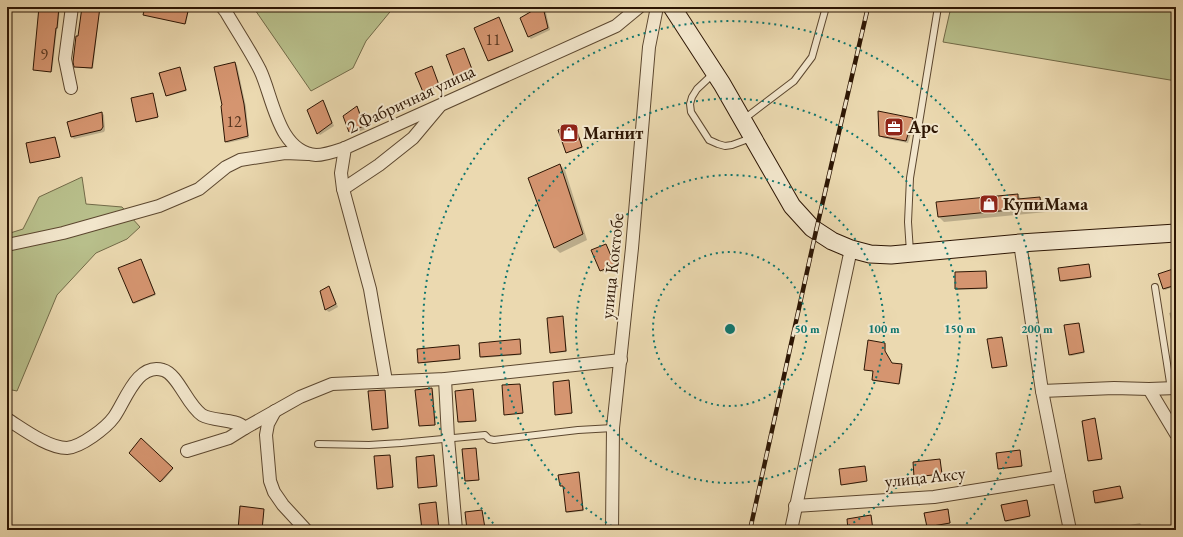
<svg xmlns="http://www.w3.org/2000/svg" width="1183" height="537" font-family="'EB Garamond',serif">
<rect width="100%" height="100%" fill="#ebd9b0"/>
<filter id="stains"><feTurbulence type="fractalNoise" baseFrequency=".005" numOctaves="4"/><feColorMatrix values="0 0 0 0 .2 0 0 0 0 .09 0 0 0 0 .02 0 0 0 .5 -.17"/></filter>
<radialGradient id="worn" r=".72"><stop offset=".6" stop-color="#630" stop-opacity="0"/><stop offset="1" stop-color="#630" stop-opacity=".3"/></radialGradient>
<g fill="#b8bf8b" stroke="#726a48">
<path d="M253,7h141l-28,34 -13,27 -42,23z"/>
<path d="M951,7h225v74l-233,-39z"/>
<path d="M82,177l4,27 36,3 18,20 -13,12 -31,14 -39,42 -40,96 -10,-2v-155l16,-5 16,-32z"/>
</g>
<g fill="#0003">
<path d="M40,7h20l-2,22h-1l-5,43 -18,-3z"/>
<path d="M83,7h17l-7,62 -17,-2 -1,-1z"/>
<path d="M146,7l42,1 1,1 -3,15 -41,-9z"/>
<path d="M541,7l4,1 5,22 -19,9 -3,-3z"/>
<path d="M577,7h12l-8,4z"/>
<path d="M500,20l13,32 -23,9 -1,-1z"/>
<path d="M465,51l9,22 -17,7 -10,-24z"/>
<path d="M235,63l2,2 9,42 3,31 -22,5 -1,-1 -3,-36z"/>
<path d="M432,68l8,18 -15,7 -1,-1z"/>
<path d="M180,69l7,22 -19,5h-1z"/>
<path d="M153,96l5,22 -20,4h-1z"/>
<path d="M323,102l2,2 9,22 -14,9 -2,-2z"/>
<path d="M357,107l2,3 7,19 -13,5 -3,-2 -6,-16z"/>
<path d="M102,113l2,2 1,15 -1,2 -30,7 -2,-2z"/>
<path d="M913,119l2,2 -7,22 -25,-5 -3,-3z"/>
<path d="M575,126l8,22 -16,5 -1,-1z"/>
<path d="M55,138l5,19 -28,6 -1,-1z"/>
<path d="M560,165l5,5 22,70 -27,13 -5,-5z"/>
<path d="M1018,195l4,5 18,-2 5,5 1,9 -102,10 -5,-5z"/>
<path d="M606,246l9,20 -13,6 -10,-21z"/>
<path d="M142,261l14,34 -22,9v-1z"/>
<path d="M1089,265l2,13 -29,4 -1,-1z"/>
<path d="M1173,270l3,8v8l-11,4 -1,-1z"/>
<path d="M986,272l1,1v16l-30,1 -1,-1v-16z"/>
<path d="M329,288l2,2 7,17 -9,5 -3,-2 -5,-19z"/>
<path d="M1176,311v20l-1,-5h-2l-4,-13z"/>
<path d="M563,318l4,34 -15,1 -1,-1z"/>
<path d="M1079,324l6,29 -14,3 -1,-1z"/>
<path d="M1002,338l5,28 -13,2 -1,-1z"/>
<path d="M519,340l2,15 -39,3 -1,-1 -1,-13z"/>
<path d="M869,341l16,3 1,1 -1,8 7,11 11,2 -3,18 -26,-3 -1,-1 1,-9 -9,-2z"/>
<path d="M458,346l2,14 -40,3 -1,-1z"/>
<path d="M569,381l3,33 -15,1 -1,-1z"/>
<path d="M520,385l3,29 -17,1 -1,-1z"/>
<path d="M432,389l1,1 3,35 -15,1h-1z"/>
<path d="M473,390l3,31 -16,2 -1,-1z"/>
<path d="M384,391l1,1 4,37 -15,1 -1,-1z"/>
<path d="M1095,420l7,40 -12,1 -1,-1z"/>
<path d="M142,440l31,29 -11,13 -32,-29z"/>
<path d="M476,449l3,31 -12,2 -1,-1z"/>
<path d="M1019,451l3,16 -22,2 -1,-1z"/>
<path d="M390,456l3,32 -14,1 -1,-1z"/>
<path d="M434,456l3,31 -17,1 -1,-1z"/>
<path d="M940,460l2,14 -26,3 -1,-1z"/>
<path d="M865,467l2,15 -24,3 -1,-1z"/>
<path d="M579,473l5,38 -17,2 -3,-27h-3z"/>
<path d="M1120,487l3,12 -26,5 -1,-1 -2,-11z"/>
<path d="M1027,502l3,15 -24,5v-1z"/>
<path d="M264,510v1l-2,19h-23z"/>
<path d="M947,510l4,13 -22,5 -1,-1z"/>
<path d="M482,511l3,18 -16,1 -3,-17z"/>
<path d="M1140,523l2,3v4h-37z"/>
</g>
<g fill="#d59570" stroke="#2d1604">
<path d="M39,7h20l-2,21h-1l-5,44 -18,-2z"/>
<path d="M82,7h18l-8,61 -18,-1 -1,-5 3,-26h2z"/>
<path d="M145,7h44l-4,17 -42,-9z"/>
<path d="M539,7h4l5,21 -20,9 -8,-19z"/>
<path d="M499,17l14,34 -25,10 -14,-33z"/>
<path d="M464,48l9,24 -18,7 -9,-24z"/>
<path d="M235,62l9,42 4,32 -23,6 -4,-36 1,-1 -8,-38z"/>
<path d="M432,66l7,19 -16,7 -8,-19z"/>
<path d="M180,67l6,23 -20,6 -7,-23z"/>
<path d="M153,93l5,24 -22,5 -5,-24z"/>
<path d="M323,100l9,23 -15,11 -10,-24z"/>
<path d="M357,106l7,20 -15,6 -6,-16z"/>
<path d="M878,111l35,7 -7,23 -27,-5z"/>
<path d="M102,112l1,15 -2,3 -30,7 -4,-15z"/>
<path d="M575,125l7,22 -16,6 -8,-23z"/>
<path d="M55,137l5,20 -30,6 -4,-20z"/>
<path d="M560,164l23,70 -29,14 -26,-70z"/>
<path d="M1018,194v5l22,-2 1,10 -103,10 -2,-15z"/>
<path d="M606,244l9,21 -15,6 -9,-21z"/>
<path d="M141,259l14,35 -22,9 -15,-35z"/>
<path d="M1089,264l2,13 -31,4 -2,-13z"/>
<path d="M1173,269l3,9v7l-13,4 -5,-15z"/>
<path d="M986,271l1,17 -32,1v-17z"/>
<path d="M329,286l7,18 -11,6 -5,-19z"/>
<path d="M563,316l3,35 -16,2 -3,-35z"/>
<path d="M1079,323l5,29 -15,3 -5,-30z"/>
<path d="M1002,337l5,29 -15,2 -5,-29z"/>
<path d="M520,339l1,15 -41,3 -1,-14z"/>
<path d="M868,340l17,3v8l7,12 10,1 -3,20 -27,-4 1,-9 -9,-1z"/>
<path d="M459,345l1,14 -42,4 -1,-14z"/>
<path d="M569,380l3,33 -17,2 -2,-33z"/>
<path d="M520,384l3,29 -19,2 -2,-30z"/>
<path d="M432,388l3,37 -16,1 -4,-36z"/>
<path d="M473,389l3,32 -18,1 -3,-31z"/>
<path d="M385,390l3,38 -16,2 -4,-39z"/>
<path d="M1095,418l7,41 -14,2 -6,-40z"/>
<path d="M141,438l32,30 -13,14 -31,-29z"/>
<path d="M476,448l3,32 -14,1 -3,-32z"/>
<path d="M1020,450l2,16 -24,3 -2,-16z"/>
<path d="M390,455l3,32 -16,2 -3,-33z"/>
<path d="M434,455l3,31 -19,2 -2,-31z"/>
<path d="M940,459l2,15 -28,3 -1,-15z"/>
<path d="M865,466l2,15 -26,4 -2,-16z"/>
<path d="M579,472l4,38 -17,2 -3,-26h-3l-2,-11z"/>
<path d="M1120,486l3,12 -28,5 -2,-12z"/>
<path d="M1027,500l3,16 -25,5 -4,-16z"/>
<path d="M436,502l3,28h-17l-3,-26z"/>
<path d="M240,506l24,3 -2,21h-24z"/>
<path d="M948,509l2,14 -23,4 -3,-14z"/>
<path d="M482,510l3,18 -18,2 -2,-18z"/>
<path d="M871,515l2,15h-25l-1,-11z"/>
</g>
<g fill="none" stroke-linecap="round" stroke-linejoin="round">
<g stroke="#5c472f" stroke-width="8">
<g id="lane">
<path d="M713,74l-16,15 -5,8 -2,7 1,8 18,28 9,4 7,2 7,-1 19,-7"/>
<path d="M744,119l50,-38 18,-24 14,-50"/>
<path d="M910,252l-2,-30 2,-44 28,-171"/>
<path d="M1155,287l16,102"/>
<path d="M318,444l51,1 32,-2 84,-8 4,4 5,1 84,-10 35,-2"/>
</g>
</g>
<g stroke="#5c472f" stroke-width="14">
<g id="street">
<path d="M222,7l4,5c11,19 24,38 34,58 13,27 18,82 56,85 9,0 20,-4 29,-7"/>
<path d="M71,88l-6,-29 7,-52"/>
<path d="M343,189l36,-24 34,-27 26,-31"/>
<path d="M1020,243l22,148 17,86 11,53"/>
<path d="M7,245l56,-12 96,-27 40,-17 27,-22 14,-7 45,-7 23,1"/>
<path d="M445,379l3,59 8,92"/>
<path d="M386,381l-16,-92 -27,-100 -2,-16 4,-25 271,-122 23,-19"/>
<path d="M1149,389l27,45"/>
<path d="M1042,391l72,-3 35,1 27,-1"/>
<path d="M275,411l-7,13 -2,11 4,46 4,11 9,13 23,25"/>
<path d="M7,419c16,10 41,29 60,29 14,-1 39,-20 47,-31 11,-15 23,-55 49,-47 15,4 24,35 39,45 12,7 33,3 43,13"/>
<path d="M187,451l42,-13 16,-10 55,-31 32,-13 113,-5 176,-19"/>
<path d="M795,506l139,-9 125,-20"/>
<path d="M612,530l1,-102 19,-180 17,-201 8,-40"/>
<path d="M791,530l60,-281"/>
</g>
</g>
<g stroke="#2d1604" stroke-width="19">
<path id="secondary" d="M672,7l50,77 70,122 20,22 20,13 19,8 19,5 21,1 129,-12 156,-10"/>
</g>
<use href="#lane" stroke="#f2e6cc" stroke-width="6"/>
<use href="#street" stroke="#f2e6cc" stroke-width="12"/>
<use href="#secondary" stroke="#f2e6cc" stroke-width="17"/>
<g stroke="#2d1604" stroke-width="4.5">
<path id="rail" d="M750,530l66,-299 52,-224"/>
</g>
<use href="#rail" stroke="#f2e6cc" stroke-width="3" stroke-dasharray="9" stroke-linecap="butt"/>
</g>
<g fill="none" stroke="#0f766e" stroke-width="2" stroke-dasharray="2 4">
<circle cx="730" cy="329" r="77"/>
<circle cx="730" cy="329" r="154"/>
<path d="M617 529A230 230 0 1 1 843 529"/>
<path d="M497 528A307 307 0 1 1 963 528"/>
</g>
<defs>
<g id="office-square" transform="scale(1)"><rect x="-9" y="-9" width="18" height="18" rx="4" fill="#8f2418" stroke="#f2e6cc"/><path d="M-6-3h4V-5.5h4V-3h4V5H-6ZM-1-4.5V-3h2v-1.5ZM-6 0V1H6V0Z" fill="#fff"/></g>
<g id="shop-square" transform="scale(1)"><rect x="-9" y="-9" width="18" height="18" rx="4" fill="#8f2418" stroke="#f2e6cc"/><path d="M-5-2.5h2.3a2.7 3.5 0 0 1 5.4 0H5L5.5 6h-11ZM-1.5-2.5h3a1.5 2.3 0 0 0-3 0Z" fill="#fff"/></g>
</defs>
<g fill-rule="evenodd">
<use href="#office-square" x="894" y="127"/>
<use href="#shop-square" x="569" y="133"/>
<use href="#shop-square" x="989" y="204"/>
</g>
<g text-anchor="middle" stroke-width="4" stroke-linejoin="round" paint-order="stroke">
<g font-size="16" fill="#57361f">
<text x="493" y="45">11</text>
<text x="44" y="60">9</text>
<text x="234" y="127">12</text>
</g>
<g font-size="18" fill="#2d1604" stroke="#f2e6cc">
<text transform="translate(411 99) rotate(-25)" y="6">2 Фабричная улица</text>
<text transform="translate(612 266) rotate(-84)" y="6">улица Коктобе</text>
<text transform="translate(925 477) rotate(-6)" y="6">улица Аксу</text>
</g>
<g font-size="18" font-weight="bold" fill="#2d1604" stroke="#f2e6cc" text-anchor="start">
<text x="908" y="133">Арс</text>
<text x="583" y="139">Магнит</text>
<text x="1003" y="210">КупиМама</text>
</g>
</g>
<circle cx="730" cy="329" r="6" fill="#0f766e" stroke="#f2e6cc" stroke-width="2"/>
<g font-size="12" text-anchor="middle" font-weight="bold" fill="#0f766e" stroke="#f2e6cc" stroke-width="4" stroke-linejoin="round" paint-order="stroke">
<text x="807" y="333">50 m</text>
<text x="884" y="333">100 m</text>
<text x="960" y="333">150 m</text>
<text x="1037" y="333">200 m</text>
</g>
<rect width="1183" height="537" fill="none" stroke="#ebd9b0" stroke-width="24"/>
<rect x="8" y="8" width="1167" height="521" fill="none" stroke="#2d1604" stroke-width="2"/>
<rect x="12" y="12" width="1159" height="513" fill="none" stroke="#2d1604"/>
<rect width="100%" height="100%" filter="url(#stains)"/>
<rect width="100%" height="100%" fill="url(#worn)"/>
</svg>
